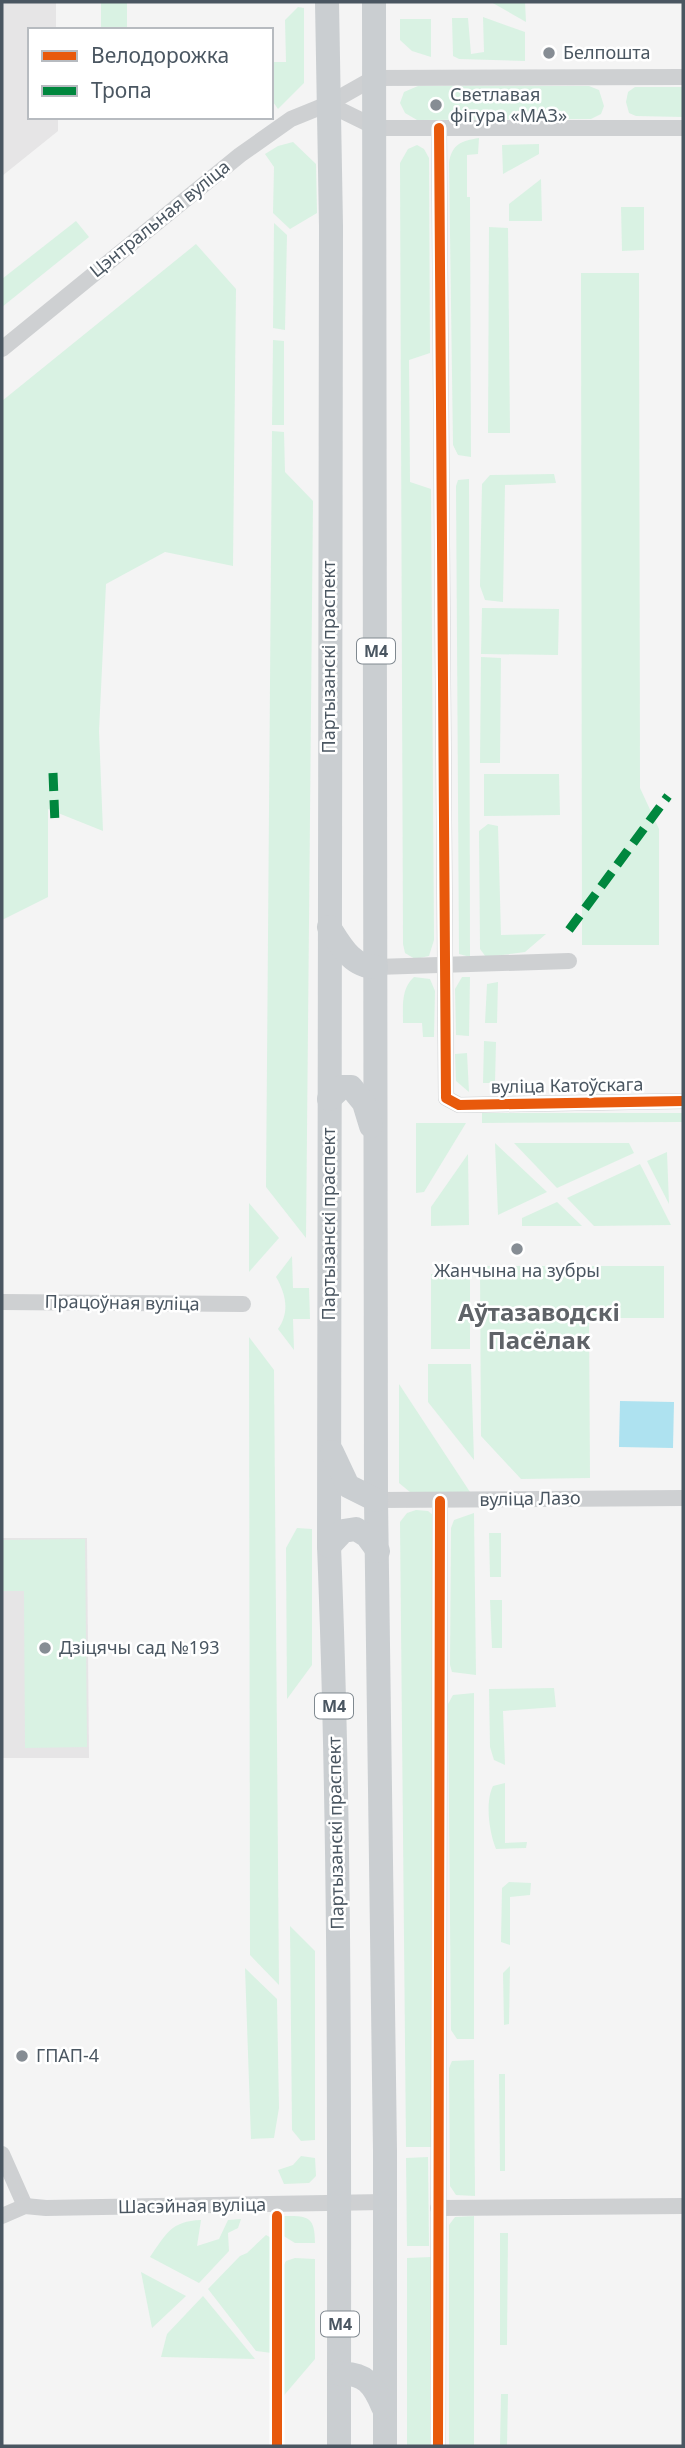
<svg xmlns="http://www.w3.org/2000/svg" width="685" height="2448" font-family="'Noto Sans',sans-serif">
<rect width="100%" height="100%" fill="#f4f4f4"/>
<g fill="#e6e5e6">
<path d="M2,2h54v28h-26v87h28v14l-56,45z"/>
<path d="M2,1538h85l2,220h-87z"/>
</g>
<g fill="#d9f2e3">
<rect x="101" y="2" width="26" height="28"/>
<path d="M491,2h34l1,20z"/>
<path d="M298,7l6,1v75l-26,26 -7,-10v-37h15l-1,-42z"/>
<path d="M483,17l42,15v29l-66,-2 -6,-3 -1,-38h16l3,36 13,-2z"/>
<path d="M400,19h31v38l-19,-6 -12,-11z"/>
<path d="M418,86h171l10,4 5,16 -3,8 -10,5 -174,1 -12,-7 -5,-10 4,-11z"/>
<path d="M635,87h48v30l-47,-1 -7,-3 -3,-11 2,-10z"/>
<path d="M479,138l-1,16 -11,1v42h3l1,260 -13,-2 -5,-10 -4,-282c3,-19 12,-22 30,-25z"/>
<path d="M293,142l23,22 1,49 -27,16 -17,-16 1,-46 -9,-13 13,-8z"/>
<path d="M539,144v10l-36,20 -1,-29z"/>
<path d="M417,145l7,4 5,9 1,195 -21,7 1,122 21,7 3,451 -5,16 -14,3 -10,-6 -2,-9 -3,-781 8,-14z"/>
<path d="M541,179l1,42h-33v-17z"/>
<path d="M644,207v43l-22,1 -1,-44z"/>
<path d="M76,221l13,16 -87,70v-28z"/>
<path d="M274,223l13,12 -2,95 -12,-2z"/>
<path d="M489,227l19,1 2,205h-22z"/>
<path d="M196,244l40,45 -3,277 -68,-14 -59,32 -7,147 4,100 -55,-22v88l-46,23v-519z"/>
<path d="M581,273h58l1,515 19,41v116h-77z"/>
<path d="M273,340l11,1v84h-12z"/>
<path d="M272,431l12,1 1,40 28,29 -7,737 -40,-51z"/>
<path d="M554,474l2,9 -51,2 -2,117 -18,-2 -5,-14 2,-102 8,-9z"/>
<path d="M469,479l1,478 -11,-3 -3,-468 2,-6z"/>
<path d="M482,608l77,1 -1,46 -77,-1z"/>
<path d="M481,657l20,1 -1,105h-20z"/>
<path d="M484,774h75l1,41 -76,1z"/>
<path d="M488,824l10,2 3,109 45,-1 -21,18 -39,5 -6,-8 -1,-118z"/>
<path d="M414,977l16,2 5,12 -1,46h-11l-1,-14h-19c0,-18 -2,-34 11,-46z"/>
<path d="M462,977h8l-1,59 -13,-1 -1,-46z"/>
<path d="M498,982l-1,41h-12l2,-39z"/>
<path d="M484,1041l12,1 -1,41h-12z"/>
<path d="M467,1053l2,39 -13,-11 -1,-27z"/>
<path d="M482,1113h201v9l-201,1z"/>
<path d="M416,1123h50l-42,69 -8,1z"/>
<path d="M495,1143l52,49 -49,23z"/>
<path d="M514,1143h115l5,10 -77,35z"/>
<path d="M667,1152l2,52 -22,-43z"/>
<path d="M468,1154l1,71 -38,1v-19z"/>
<path d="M640,1164l31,61 -77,1 -27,-28z"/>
<path d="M557,1202l25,24h-60v-8z"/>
<path d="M249,1203l30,35 -30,34z"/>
<path d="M292,1256l1,32h16l1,31h-17l1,31 -16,-21c12,-17 8,-35 -2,-52z"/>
<path d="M480,1266h184v52h-75l1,160 -69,1 -40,-43z"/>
<rect x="431" y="1274" width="39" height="75"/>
<path d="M249,1337l25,33 5,615 -29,-30z"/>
<path d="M428,1364h43l3,96 -46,-58z"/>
<path d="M399,1384l71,108h-60l-11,-9z"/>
<path d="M416,1510l12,1 6,5 -2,631h-26l-6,-625 7,-9z"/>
<path d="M474,1513l2,162 -24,-3 -2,-7 1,-137 3,-8z"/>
<path d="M297,1528l15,1v136l-25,34 -1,-151z"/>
<path d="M489,1533h12v44h-11z"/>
<path d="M85,1539l2,208 -62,1 -1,-157h-22v-51z"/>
<path d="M490,1600h12v48h-10z"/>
<path d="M554,1688l2,19 -53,4 2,54 -11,-5 -4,-13 -1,-58z"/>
<path d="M474,1693v346h-17l-6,-9 -3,-326 5,-9z"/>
<path d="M505,1783v60l22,-1 -1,6 -30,1c-7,-17 -11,-47 -3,-63z"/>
<path d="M509,1882l22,1 -1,12 -20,2v48l-9,-3 1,-54z"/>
<path d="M290,1926l25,25v189l-14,1 -9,-11z"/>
<path d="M510,1966l-1,58 -5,1 -1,-52z"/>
<path d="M245,1968l32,31 2,109 -5,30 -23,1z"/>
<path d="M474,2060l1,136 -19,-1 -6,-9 -1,-118 3,-7z"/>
<path d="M499,2074h6v97h-5z"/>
<path d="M301,2156l14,2 1,18 -7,7 -25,1 -6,-14 15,-5z"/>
<path d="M428,2157l1,89h-22l-1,-88z"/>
<path d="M282,2216c25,0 33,-1 33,27h-20l-13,-8z"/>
<path d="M474,2216v230h-25v-221l6,-8z"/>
<path d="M241,2219l-3,9 -10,5 1,18 -30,32 -49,-26c16,-23 21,-36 51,-37l-4,26 22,-7 9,-19z"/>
<path d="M500,2233h8l-1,112h-7z"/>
<path d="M266,2235l7,4 -1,114 -16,-2 -48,-62 32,-33 7,-3z"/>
<path d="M431,2257l-1,189h-23v-188z"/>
<path d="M295,2258l20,1v100l-35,41v-128l6,-11z"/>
<path d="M141,2272l45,24 -34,32z"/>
<path d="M203,2296l52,63 -94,-2 6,-23z"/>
<path d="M501,2394h7l-1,52h-7z"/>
</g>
<path fill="#aee2f0" d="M620,1401l54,1 -1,46 -54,-1z"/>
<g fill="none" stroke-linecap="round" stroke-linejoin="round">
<g stroke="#ced0d2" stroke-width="16">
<path d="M328,104l49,24h306"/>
<path d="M439,128l7,970 13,7 224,-4"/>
<path d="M2,349l238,-194 51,-36 37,-15 46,-26 309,-1"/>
<path d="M376,967l193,-6"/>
<path d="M2,1302l241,2"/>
<path d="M376,1500l307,-2"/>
<path d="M2,2154l23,52"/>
<path d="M438,2208l245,-2"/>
<path d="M2,2216l23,-10 21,2 338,-6"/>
<path d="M438,2446l2,-945"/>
</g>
<g stroke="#caced1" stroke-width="24">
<path d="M327,2l4,224 -2,1320c12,299 10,600 10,900"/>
<path d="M374,2l2,1498 9,651v295"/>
<path d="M329,927c12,19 23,40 47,40"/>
<path d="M329,1099l13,-12h9l13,16 7,23"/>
<path d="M332,1452l16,34 28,14"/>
<path d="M329,1546l14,-15 13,-2 11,7 11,15"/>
<path d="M339,2374c26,-2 35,11 44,33"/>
</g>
<g stroke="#00873e" stroke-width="9" stroke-dasharray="18 9" stroke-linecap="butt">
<path d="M53,773l2,51"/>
<path d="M569,930l99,-134"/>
</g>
<g stroke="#fff" stroke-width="15">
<g id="cycleway">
<path d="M439,128l7,970 13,7 224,-4"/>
<path d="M277,2446v-230"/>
<path d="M438,2446l2,-945"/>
</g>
</g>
<use href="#cycleway" stroke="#e8590c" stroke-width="10"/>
</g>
<g fill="#868d94" stroke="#fff" stroke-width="2.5">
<circle cx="549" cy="53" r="7"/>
<circle cx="436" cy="105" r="7"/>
<circle cx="517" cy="1249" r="7"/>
<circle cx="45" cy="1648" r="7"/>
<circle cx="22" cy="2056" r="7"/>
</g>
<g text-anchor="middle" stroke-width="5" stroke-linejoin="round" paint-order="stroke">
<g fill="#fff" stroke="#808990" stroke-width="2">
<rect x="357" y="638.5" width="38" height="25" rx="5"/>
<rect x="315" y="1693.5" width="38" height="25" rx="5"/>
<rect x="321" y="2311.5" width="38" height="25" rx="5"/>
</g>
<g font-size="16" font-weight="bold" fill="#4a5661">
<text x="376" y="657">М4</text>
<text x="334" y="1712">М4</text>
<text x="340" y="2330">М4</text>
</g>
<g font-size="18" fill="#4a5661" stroke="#fff" text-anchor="start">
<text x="563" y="59">Белпошта</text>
<text x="450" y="101">Светлавая<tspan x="450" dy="21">фігура «МАЗ»</tspan></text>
<text x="517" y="1277" text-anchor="middle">Жанчына на зубры</text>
<text x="59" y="1654">Дзіцячы сад №193</text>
<text x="36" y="2062">ГПАП-4</text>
</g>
<g font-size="18" fill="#4a5661" stroke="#fff">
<text transform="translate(160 219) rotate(-39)" y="6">Цэнтральная вуліца</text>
<text transform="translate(329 657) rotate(-90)" y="6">Партызанскі праспект</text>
<text transform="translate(567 1086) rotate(-1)" y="6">вуліца Катоўскага</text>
<text transform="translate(329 1224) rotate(-90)" y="6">Партызанскі праспект</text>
<text transform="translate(122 1303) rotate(1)" y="6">Працоўная вуліца</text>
<text transform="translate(530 1499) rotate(-1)" y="6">вуліца Лазо</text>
<text transform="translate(336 1833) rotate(-91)" y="6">Партызанскі праспект</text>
<text transform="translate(192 2206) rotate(-1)" y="6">Шасэйная вуліца</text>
</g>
<g font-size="24" font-weight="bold" fill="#5f6368" stroke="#fff">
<text x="539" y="1321">Аўтазаводскі<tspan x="539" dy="28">Пасёлак</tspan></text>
</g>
</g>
<rect width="685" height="2448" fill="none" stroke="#4a5661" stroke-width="7"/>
<rect x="28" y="28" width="245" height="91" fill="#ffffff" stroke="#b7bbc0" stroke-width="2"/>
<rect x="42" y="51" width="35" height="10" fill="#e8590c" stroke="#b7bbc0" stroke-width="2"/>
<text x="91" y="63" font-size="21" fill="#4a5661">Велодорожка</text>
<rect x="42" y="86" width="35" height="10" fill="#00873e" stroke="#b7bbc0" stroke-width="2"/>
<text x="91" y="98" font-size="21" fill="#4a5661">Тропа</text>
</svg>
